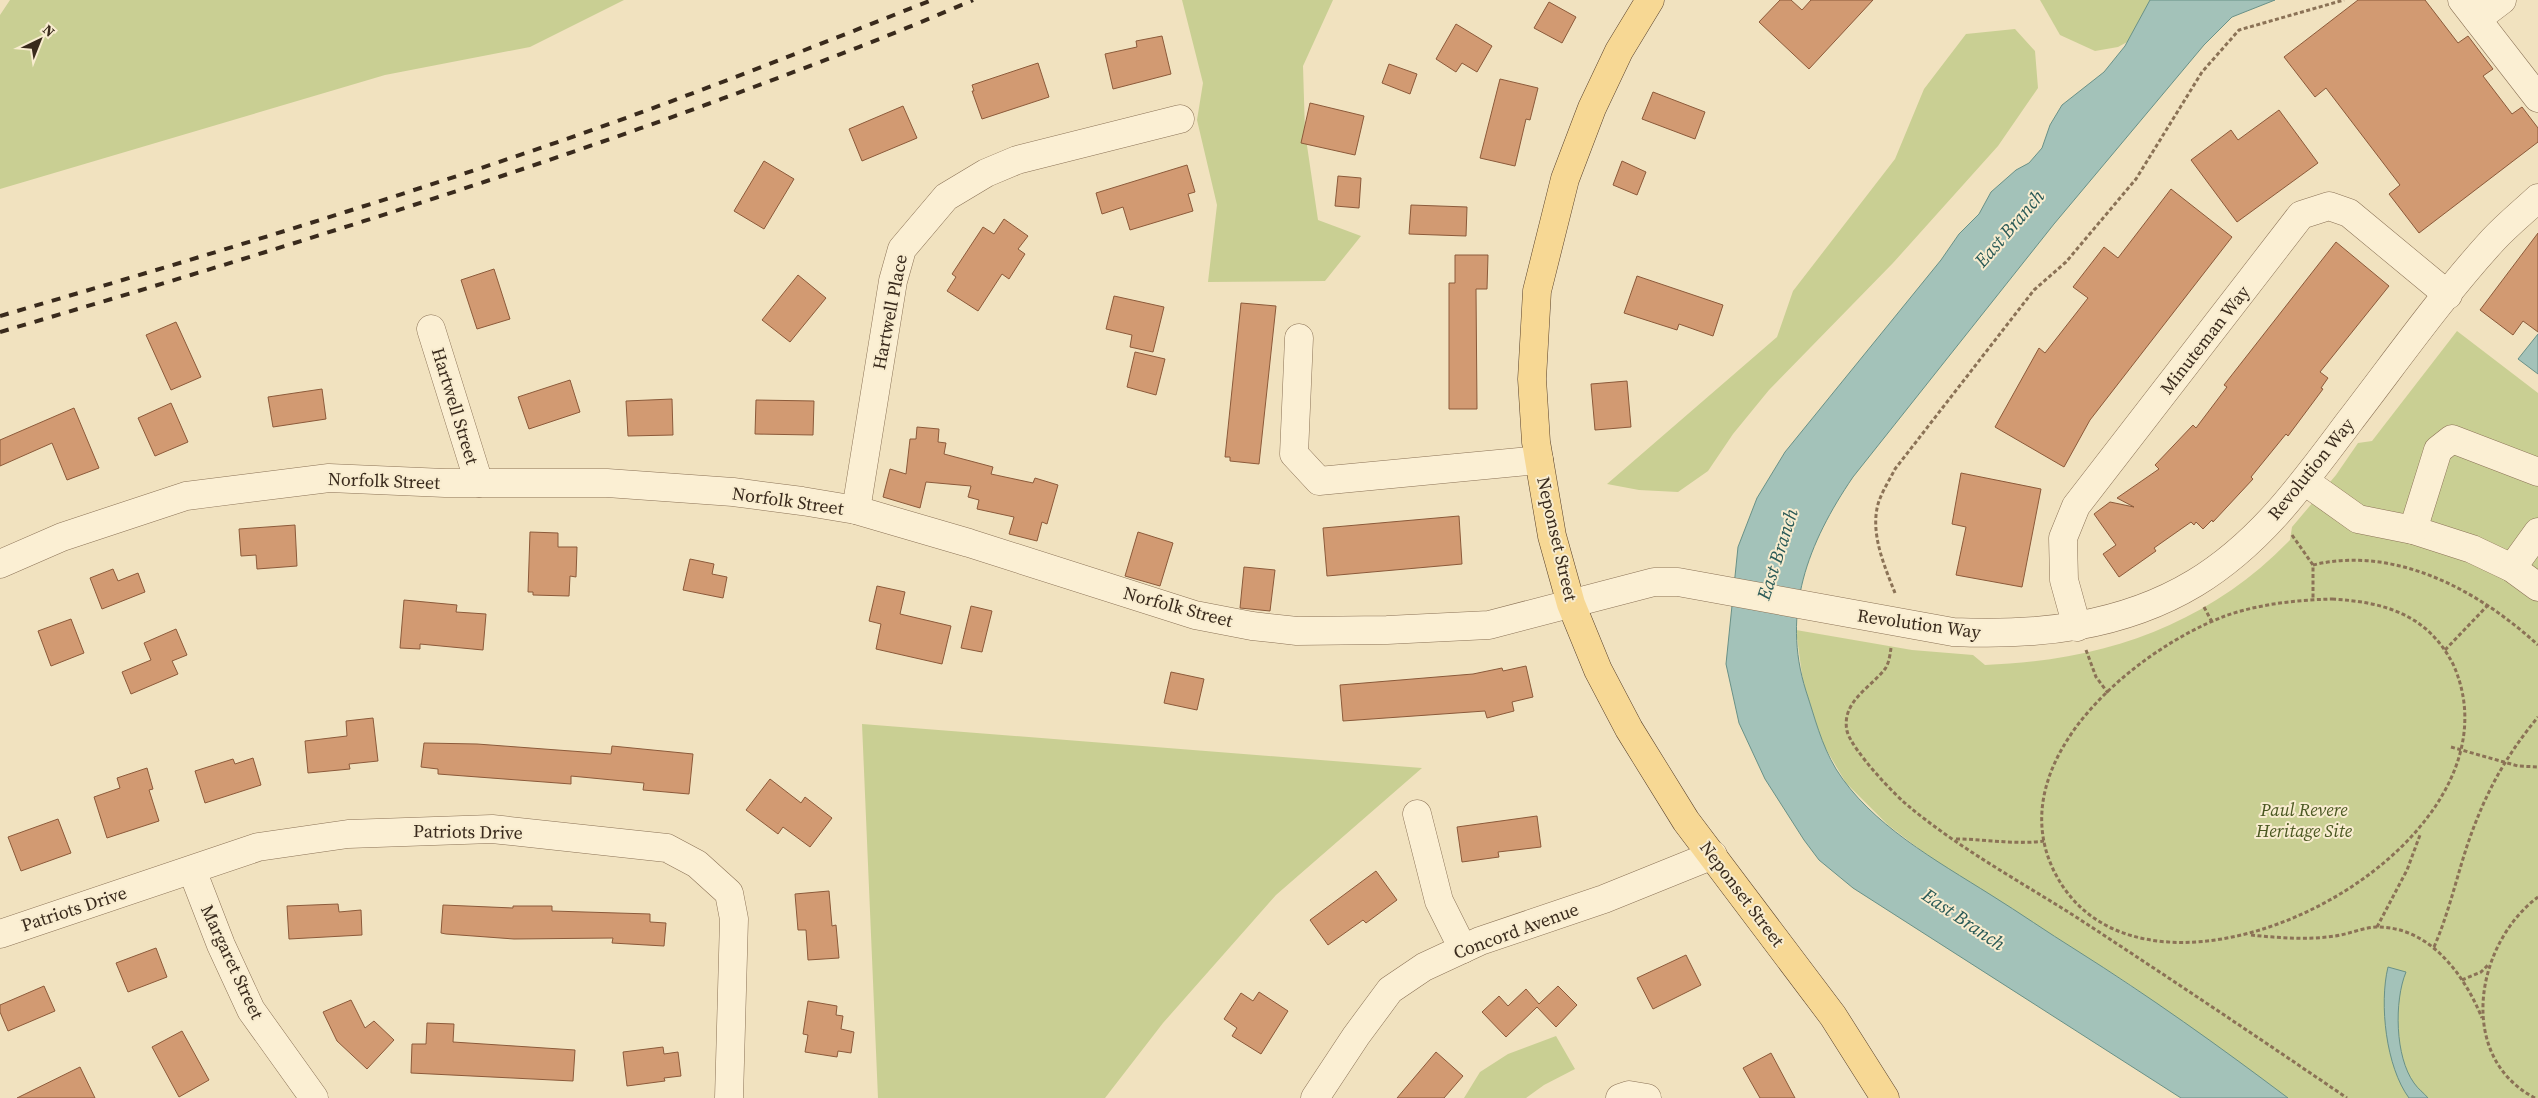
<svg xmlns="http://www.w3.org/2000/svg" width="2538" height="1098" font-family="'Source Serif 4',serif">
<rect width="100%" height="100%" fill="#f1e2bf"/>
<g fill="#c9cf93">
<path d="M10,0h614l-94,47 -145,28 -385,114v-174z"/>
<path d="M1182,0h151l-30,66 2,66 13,88 43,16 -36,45 -117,1 9,-77 -20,-85 6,-37z"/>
<path d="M2040,0h133l-13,24 -42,23 -23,4 -35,-16z"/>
<path d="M2015,29l20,22 3,37 -40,58 -105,117 -124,127 -36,44 -25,37 -30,21 -39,-2 -32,-6 170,-147 16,-46 102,-132 29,-70 42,-55z"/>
<path d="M2457,331l81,62v705h-250l-159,-114 -198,-126 -43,-33 -42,-42 -23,-39 -20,-62 -7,-52 116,20 61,5 12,10c117,-4 222,-39 305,-125l2,-13 44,-52 22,-32 14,-2z"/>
<path d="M862,724l560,44 -146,127 -113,128 -58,75h-227z"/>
<path d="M1556,1036l19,33 -31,16 -18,13h-62l16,-26 28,-18z"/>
</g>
<g fill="#a3c2b9" stroke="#699187">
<path d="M2150,0h125l-43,17 -28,28 -150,179 -201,253c-45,66 -72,135 -47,214 9,27 15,53 30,78 34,55 101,92 155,126 29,18 56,37 85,55 73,46 143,96 212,148h-107l-328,-210 -34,-28 -15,-20 -39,-61 -26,-56 -13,-59 12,-117 19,-49 28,-46 156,-192 18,-26 20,-20 12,-22 25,-22 13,-7 13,-15 8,-23 12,-20 42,-33 21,-26z"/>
<path d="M2538,334v40l-20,-15z"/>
<path d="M2388,967l18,5c-12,29 -11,85 8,111 4,6 10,10 14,15h-19c-23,-31 -30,-94 -21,-131z"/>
</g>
<g fill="#d29a72" stroke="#8c5a3a">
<path d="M1780,0h11l11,10 9,-10h62l-64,69 -50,-47z"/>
<path d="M2358,0h67l33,43 10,-7 25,33 -10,7 29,38 10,-7 16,21v14l-119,91 -30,-39 11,-9 -74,-97 -11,9 -31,-40z"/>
<path d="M1549,2l27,15 -14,26 -28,-15z"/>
<path d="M1456,24l36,22 -15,26 -15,-9 -6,9 -20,-13z"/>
<path d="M1162,36l9,38 -58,15 -8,-35 32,-7 -1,-6z"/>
<path d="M1038,63l11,34 -67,22 -10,-28h2l-2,-6z"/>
<path d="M1389,64l28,10 -7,20 -28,-11z"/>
<path d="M1500,79l38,9 -8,32 -4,-1 -11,47 -35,-8z"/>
<path d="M1653,92l52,20 -10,27 -53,-20z"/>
<path d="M1310,103l54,13 -9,39 -54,-12z"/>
<path d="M903,106l14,32 -55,23 -13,-32z"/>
<path d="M2279,110l39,53 -81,59 -46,-62 40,-30 7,10z"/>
<path d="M764,161l30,18 -30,50 -30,-18z"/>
<path d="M1622,161l24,11 -9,23 -24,-10z"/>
<path d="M1187,165l8,27 -7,2 5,17 -63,19 -7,-23 -21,7 -6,-21z"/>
<path d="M1338,176l23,2 -2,30 -24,-2z"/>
<path d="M2171,189l61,48 -142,183 -26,47 -69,-40 44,-79 6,5 43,-55 -15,-11 31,-40 14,11z"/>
<path d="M1411,205l56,2 -1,29 -57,-2z"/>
<path d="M1004,219l24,17 -10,13 7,5 -16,25 -7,-5 -24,37 -31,-20 9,-14 -4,-3 31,-47 11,7z"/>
<path d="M2538,233v99l-15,-11 -10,14 -33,-25z"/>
<path d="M2336,242l53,44 -69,86 8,6 -7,10 2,1 -35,47 -2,-2 -35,43 2,2 -40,43 -1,-2 -9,9 -7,-7 -2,3 -3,-3 -37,26 2,3 -37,26 -16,-23 13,-9 -22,-31 16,-12 24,5 -17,-9 42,-29 -4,-4 38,-40 3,3 31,-41 -3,-2z"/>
<path d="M1455,255h33l-1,34h-11l1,120h-28v-126h6z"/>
<path d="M494,269l16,50 -33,10 -16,-49z"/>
<path d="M798,275l28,23 -36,44 -28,-22z"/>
<path d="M1637,276l86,29 -10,31 -34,-12 -2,6 -53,-17z"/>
<path d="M1114,296l50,11 -11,45 -23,-5 2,-12 -26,-6z"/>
<path d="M1241,303l35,3 -17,158 -29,-3v-4h-5z"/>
<path d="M176,322l25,55 -30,13 -25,-55z"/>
<path d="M1135,352l30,7 -9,36 -29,-8z"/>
<path d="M570,380l10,32 -51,17 -11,-32z"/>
<path d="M1627,381l4,46 -36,3 -4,-46z"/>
<path d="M322,389l4,30 -53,8 -5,-30z"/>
<path d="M672,399l1,36 -45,1 -2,-35z"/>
<path d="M756,400l58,1 -1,34 -58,-1z"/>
<path d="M171,403l17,39 -33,14 -17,-38z"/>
<path d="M74,408l25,60 -32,12 -15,-37 -52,23v-26z"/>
<path d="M917,427l22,2 -1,13 8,1 -2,11 49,13 -2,7 42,9 2,-5 23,7 -11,39 -5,-2 -5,19 -28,-7 5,-17 -37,-8 2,-9 -11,-3 3,-11 -45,-4 -6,26 -37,-11 7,-28 16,5 4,-35h6z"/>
<path d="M1961,473l80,16 -19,98 -66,-12 10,-48 -14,-3z"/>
<path d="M1459,516l3,48 -135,12 -4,-48z"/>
<path d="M295,525l2,41 -40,3 -1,-14 -15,1 -2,-27z"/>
<path d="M530,532l28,1v14h19l-1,30 -6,-1 -1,20 -36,-1v-3h-5z"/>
<path d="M1138,532l35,11 -13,43 -35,-10z"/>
<path d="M690,559l24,5 -2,10 15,3 -4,21 -40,-8z"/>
<path d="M1244,567l31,3 -5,41 -30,-3z"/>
<path d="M113,569l5,12 20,-8 7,19 -43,17 -12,-31z"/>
<path d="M877,586l28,6 -5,22 51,12 -9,38 -66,-15 5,-25 -12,-3z"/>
<path d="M404,600l53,5 -1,7 30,2 -3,36 -63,-6v5l-20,-1z"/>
<path d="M971,606l21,5 -10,41 -21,-4z"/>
<path d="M71,619l13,34 -33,13 -13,-35z"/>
<path d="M176,629l11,26 -15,6 6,13 -47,20 -9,-22 29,-12 -7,-17z"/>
<path d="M1526,666l7,31 -21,5 2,9 -27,7 -2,-7 -142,10 -3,-36 133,-11 29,-6 1,3z"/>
<path d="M1171,672l33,7 -7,31 -33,-7z"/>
<path d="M373,718l5,43 -29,3 1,5 -42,4 -3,-32 42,-5 -1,-15z"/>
<path d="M424,743l53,1 134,10 1,-8 81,8 -4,40 -46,-4 1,-7 -73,-7v8l-133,-10v-5l-17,-2z"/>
<path d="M253,758l8,27 -56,18 -10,-32 38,-12 2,5z"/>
<path d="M147,768l6,21 -4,1 10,31 -52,17 -13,-41 26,-9 -3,-10z"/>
<path d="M770,779l31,24 4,-6 27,21 -22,29 -27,-20 -5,7 -32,-24z"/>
<path d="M1537,816l4,31 -43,5 1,5 -37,5 -5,-35z"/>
<path d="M58,819l13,34 -50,18 -13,-34z"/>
<path d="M1376,871l21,29 -31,23 -3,-3 -35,25 -18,-25z"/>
<path d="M829,891l3,35 4,-1 3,33 -31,2 -2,-30h-8l-3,-36z"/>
<path d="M338,904l1,8 22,-2 1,25 -73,4 -2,-33z"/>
<path d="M443,905l70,3v-2h39v5l98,3v8l16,1 -2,23 -52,-3 1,-5 -99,1 -68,-5 -5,-1z"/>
<path d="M156,948l11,29 -39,15 -12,-29z"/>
<path d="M1686,955l15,30 -48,24 -16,-31z"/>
<path d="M44,986l11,25 -47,20 -8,-19v-7z"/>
<path d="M1558,986l19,19 -21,22 -19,-20 -31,30 -24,-25 17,-16 9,10 18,-17 13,15z"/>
<path d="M1259,992l29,19 -27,43 -29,-18 5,-8 -13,-9 17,-26 12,8z"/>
<path d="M351,1000l14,28 9,-7 20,19 -27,29 -30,-28 -14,-29z"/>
<path d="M808,1001l29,5 -1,9 7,1 -2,13 13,3 -3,21 -13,-2 -1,6 -32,-5 3,-17 -5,-1z"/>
<path d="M427,1023l27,1 -1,18 122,8 -2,31 -162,-8 1,-29h14z"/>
<path d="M182,1031l27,49 -30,17 -27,-50z"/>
<path d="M663,1047l1,7 14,-2 3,24 -17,2 1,3 -38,5 -4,-34z"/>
<path d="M1436,1052l27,24 -19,22h-47z"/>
<path d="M1771,1053l24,45h-35l-17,-30z"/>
<path d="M80,1067l15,31h-78z"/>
</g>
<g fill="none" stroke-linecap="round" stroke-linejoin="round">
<g stroke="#8b7256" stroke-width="29">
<g id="minor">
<path d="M2462,0l76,98"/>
<path d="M2477,19l25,-19"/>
<path d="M431,329l48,154"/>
<path d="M1299,338l-5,116 25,27 220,-21"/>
<path d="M2306,482l52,37 55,11 59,19 40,19 26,19"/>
<path d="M856,510l37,-229 9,-32 44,-52 40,-24 31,-13 163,-41"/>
<path d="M2413,530l25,-80 14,-11 86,33"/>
<path d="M0,564l62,-27 124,-41 143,-18 116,5h162l126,9 69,9 54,9 113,33 226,72 57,11 45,5 90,-1 102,-5 165,-43h24l275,50c84,4 169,-5 242,-49 66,-40 109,-101 154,-161 47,-61 92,-125 144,-182 14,-15 30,-28 45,-42"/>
<path d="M2512,568l26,-36"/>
<path d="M2077,627l-13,-47 -1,-42 13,-32 225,-291 28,-9 20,7 99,82"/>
<path d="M1417,814l22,87 24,48"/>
<path d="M192,870l29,75 30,65 63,88"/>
<path d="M0,934l258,-87 90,-13 144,-5 175,19 30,16 32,29 5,26 -5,179"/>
<path d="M1315,1098l41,-62 34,-46 34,-23 56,-26 124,-42 109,-44"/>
<path d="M1620,1098l9,-3 18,3"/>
</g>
</g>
<g stroke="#58402b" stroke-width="29">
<path id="major" d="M1650,0l-31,51 -27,57 -27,71 -28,112 -5,88 4,63 16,94 19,68 27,66 31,59 57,92 147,195 52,82"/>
</g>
<g stroke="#8b7256" stroke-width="3" stroke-dasharray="4 2.5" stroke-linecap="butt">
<path d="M2292,535l21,30v34"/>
<path d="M2313,565c83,-20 166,26 225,80"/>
<path d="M1895,593c-11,-28 -26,-62 -16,-92 4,-11 11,-22 16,-32l139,-179 32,-28 70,-83 66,-107 37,-42 105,-30"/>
<path d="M2332,599c52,3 95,15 121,65 85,187 -312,391 -400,205 -51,-109 82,-219 172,-253 34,-12 71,-16 107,-17z"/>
<path d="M2204,607l8,15"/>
<path d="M1891,648c-1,7 -2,15 -6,21 -15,19 -44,33 -38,62 5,19 48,65 65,78 49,40 107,72 161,106 92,60 183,121 274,183"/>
<path d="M2086,650l10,27 12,16"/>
<path d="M2445,650l44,-46"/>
<path d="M2451,747l67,19 20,1"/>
<path d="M1956,839c30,0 58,6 88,2"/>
<path d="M2377,927l30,-57 13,-35"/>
<path d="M2251,935c28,3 57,5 84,1 14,-2 27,-8 41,-9 53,-1 88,47 106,91"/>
<path d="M2434,947c14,-32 22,-67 33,-101 17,-50 37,-88 71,-129"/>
<path d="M2462,980l19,-8 8,-8"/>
<path d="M2535,1098c-79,-41 -60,-154 3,-201"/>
</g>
<use href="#minor" stroke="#fbefd3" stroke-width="28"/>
<use href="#major" stroke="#f7d894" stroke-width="28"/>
<g stroke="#392a1c" stroke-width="4" stroke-dasharray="9 9" stroke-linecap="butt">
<path d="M0,316c199,-58 399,-118 595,-187 113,-40 225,-85 337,-129"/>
<path d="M0,332c238,-70 475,-143 708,-228 89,-33 178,-66 265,-104"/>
</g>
</g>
<g text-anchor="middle" stroke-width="4" stroke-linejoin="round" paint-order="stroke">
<g font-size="18" fill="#392a1c" stroke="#f8eccf">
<text transform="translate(890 312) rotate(-79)" y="6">Hartwell Place</text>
<text transform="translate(2205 340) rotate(-52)" y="6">Minuteman Way</text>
<text transform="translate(455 406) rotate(73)" y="6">Hartwell Street</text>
<text transform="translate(2311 469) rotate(-51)" y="6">Revolution Way</text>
<text transform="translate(384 481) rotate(2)" y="6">Norfolk Street</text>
<text transform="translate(788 501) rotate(8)" y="6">Norfolk Street</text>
<text transform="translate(1557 539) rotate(77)" y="6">Neponset Street</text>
<text transform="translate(1178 607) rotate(15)" y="6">Norfolk Street</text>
<text transform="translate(1919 624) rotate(8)" y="6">Revolution Way</text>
<text transform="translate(468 832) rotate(1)" y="6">Patriots Drive</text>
<text transform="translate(1742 894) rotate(53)" y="6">Neponset Street</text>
<text transform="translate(74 909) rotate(-18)" y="6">Patriots Drive</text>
<text transform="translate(1516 931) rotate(-20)" y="6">Concord Avenue</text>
<text transform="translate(232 962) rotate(65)" y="6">Margaret Street</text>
</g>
<g font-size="18" font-style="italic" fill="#4a5721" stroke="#f8eccf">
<text x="2304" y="816">Paul Revere<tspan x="2304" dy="21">Heritage Site</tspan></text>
</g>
<g font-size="19" font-style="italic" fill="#2a5a57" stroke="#f8eccf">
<text transform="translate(2009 228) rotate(-49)" y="7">East Branch</text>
<text transform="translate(1777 554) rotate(-72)" y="7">East Branch</text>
<text transform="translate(1964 919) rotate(34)" y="7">East Branch</text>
</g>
</g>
<g transform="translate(40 40) rotate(43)" stroke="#f8eccf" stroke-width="4" paint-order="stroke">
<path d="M0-4L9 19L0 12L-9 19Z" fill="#392a1c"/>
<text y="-8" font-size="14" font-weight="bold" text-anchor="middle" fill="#392a1c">N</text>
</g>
</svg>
